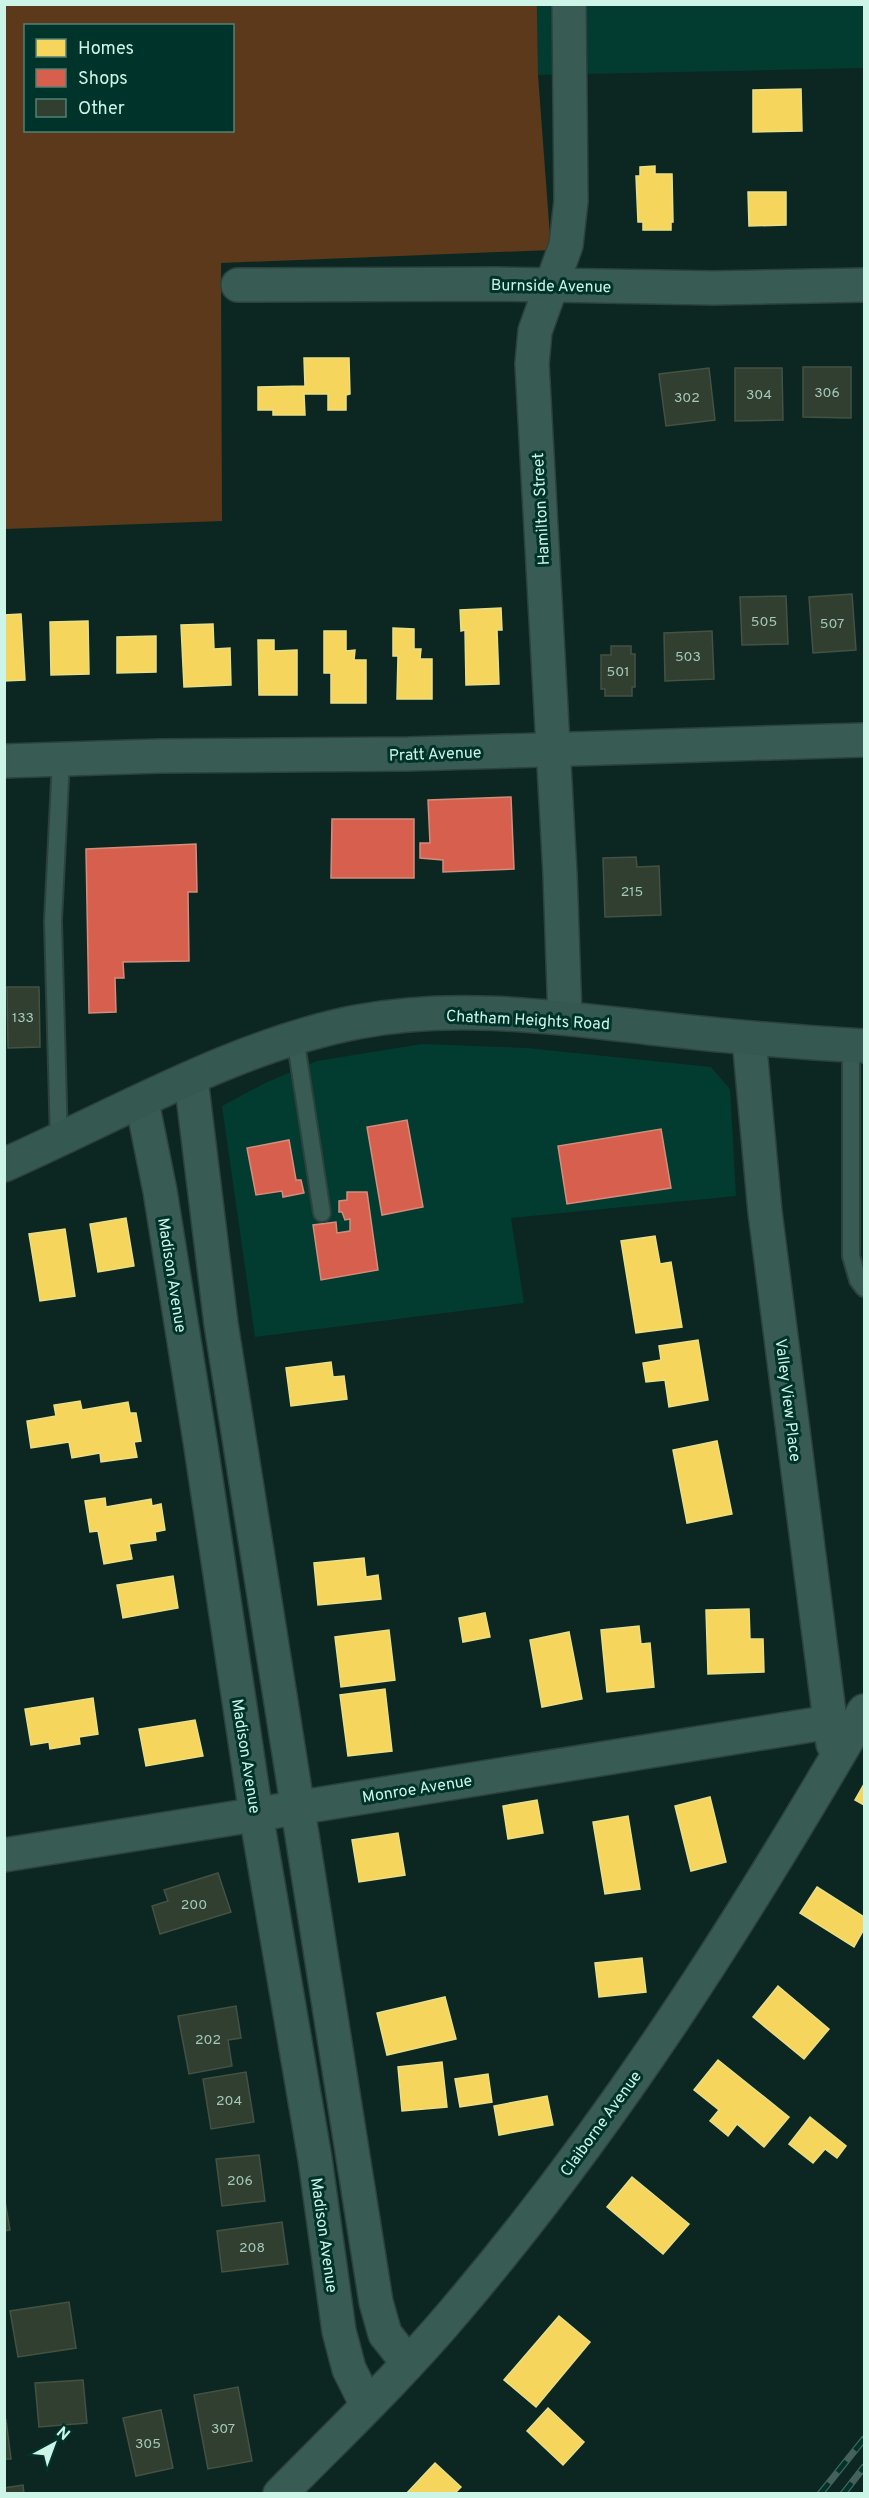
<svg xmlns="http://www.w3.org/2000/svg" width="869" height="2498" font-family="Overpass,sans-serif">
<rect width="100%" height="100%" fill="#0c2722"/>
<g fill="#023b30">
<path d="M537,5h327v63l-326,7z"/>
<path d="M422,1044l105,4 184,19 19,22 6,107 -225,22 13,85 -269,34 -33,-231 43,-23 52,-22z"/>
</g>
<path fill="#5d391b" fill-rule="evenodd" d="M4,5h533l1,70 13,175 -330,13 1,258 -217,8zM26,26h206v104h-206z"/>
<g fill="#f6d55c" stroke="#e9df86" stroke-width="1.5">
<path d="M801,89l1,42 -49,1v-42z"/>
<path d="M655,166v8h17l1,48h-2v8h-28v-8h-5l-2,-46h4v-9z"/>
<path d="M748,192h38v33l-37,1z"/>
<path d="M304,358h45l1,36 -4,1v15h-18v-16h-24l1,21h-32v-5h-15v-23l47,-1z"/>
<path d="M501,608l1,22h-5l2,54 -33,1 -1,-55 -4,1 -1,-21z"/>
<path d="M21,614l4,66 -21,1v-66z"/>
<path d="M88,621l1,53 -38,1 -1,-53z"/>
<path d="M213,624l1,25 16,-1 1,37 -47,2 -3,-62z"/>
<path d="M393,628l21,1v20h7l-1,10h12v40h-35l1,-43h-5z"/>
<path d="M324,631h22v20l9,-1 -1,10h12v43h-35v-30h-7z"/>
<path d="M156,636v36l-39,1v-36z"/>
<path d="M258,640h16v11l23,-1v45h-38z"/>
<path d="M126,1218l8,48 -36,6 -8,-48z"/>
<path d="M65,1229l10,67 -35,5 -11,-67z"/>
<path d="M655,1236l5,28 11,-2 11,65 -46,6 -15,-92z"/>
<path d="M698,1340l10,60 -39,7 -4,-27 -19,2 -3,-19 18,-3 -2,-14z"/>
<path d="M331,1362l2,15 11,-1 3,23 -56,7 -5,-38z"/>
<path d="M80,1401l2,9 46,-8 2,11h6l5,28 -7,1 3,15 -36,5 -1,-9 -28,5 -3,-16 -38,6 -4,-27 29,-5 -2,-11z"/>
<path d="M717,1441l15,73 -45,9 -14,-73z"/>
<path d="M105,1498l1,9 45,-8 1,7 9,-2 4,26 -10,2 1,8 -27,4 3,15 -28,5 -6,-33 -8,1 -5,-31z"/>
<path d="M364,1558l2,19 12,-2 3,24 -63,6 -4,-42z"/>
<path d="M173,1576l5,32 -55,10 -6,-33z"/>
<path d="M749,1609l1,30h13l1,33 -56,2 -2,-64z"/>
<path d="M485,1613l5,24 -27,5 -4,-24z"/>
<path d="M639,1626l2,18 9,-1 4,44 -47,5 -6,-62z"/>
<path d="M389,1630l6,50 -54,7 -6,-50z"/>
<path d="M569,1632l13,67 -40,8 -12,-67z"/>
<path d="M385,1689l7,62 -44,5 -8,-61z"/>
<path d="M93,1698l5,36 -19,3 1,7 -30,5 -1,-7 -18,3 -6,-36z"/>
<path d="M195,1720l8,36 -57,10 -7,-37z"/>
<path d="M864,1784v21l-9,-5z"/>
<path d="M710,1797l16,65 -35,9 -16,-65z"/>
<path d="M537,1800l6,33 -35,6 -5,-33z"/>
<path d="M628,1816l12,73 -35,5 -12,-72z"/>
<path d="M398,1833l7,42 -46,7 -7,-42z"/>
<path d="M817,1887l47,30v12l-10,18 -54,-34z"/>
<path d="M642,1958l4,34 -47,5 -4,-34z"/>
<path d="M778,1986l51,43 -25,30 -51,-42z"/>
<path d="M445,1997l11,42 -69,16 -10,-42z"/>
<path d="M718,2060l71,57 -25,30 -27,-23 -9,12 -18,-15 9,-11 -25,-20z"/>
<path d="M442,2062l5,45 -45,4 -4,-44z"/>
<path d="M488,2074l4,28 -32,5 -5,-28z"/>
<path d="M547,2096l6,29 -54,10 -5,-29z"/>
<path d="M810,2117l36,29 -9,12 -12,-9 -12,14 -24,-19z"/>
<path d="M632,2177l57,47 -26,30 -56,-47z"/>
<path d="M559,2316l31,26 -54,65 -32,-27z"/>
<path d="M548,2408l36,34 -21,23 -36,-34z"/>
<path d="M435,2463l26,24 -7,7h-48z"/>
</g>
<g fill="#d6604d" stroke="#d38d7c" stroke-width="1.5">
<path d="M511,797l3,72 -71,3v-12l-23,-2v-15h10l-2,-43z"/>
<path d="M332,819h82v59h-83z"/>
<path d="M196,844l1,48h-9l1,69 -66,1 1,16h-9l1,34 -27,1 -3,-164z"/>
<path d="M407,1120l16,87 -41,8 -15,-88z"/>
<path d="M661,1129l10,59 -104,16 -9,-58z"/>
<path d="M289,1140l7,40h5l3,13 -21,4 -1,-6 -26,4 -9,-47z"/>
<path d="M347,1192h20l11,78 -57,10 -8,-55 23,-3 1,11 13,-2v-12l-5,1 -3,-8h-3v-11l8,-1z"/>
</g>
<g fill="#303f2f" stroke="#445243" stroke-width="1.5">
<path d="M803,367h48v51l-48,-1z"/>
<path d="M709,368l6,52 -49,6 -7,-52z"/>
<path d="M735,368h47l1,52 -48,1z"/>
<path d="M852,594l4,56 -43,3 -4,-56z"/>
<path d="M786,596l2,48 -46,1 -2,-48z"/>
<path d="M712,631l2,48 -49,2 -1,-48z"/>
<path d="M611,646h20v8h4v33h-3v9h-27v-7h-4v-34h10z"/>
<path d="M636,857l1,10 22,-1 2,49 -56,2 -2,-59z"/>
<path d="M7,987h32l1,60 -32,1z"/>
<path d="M218,1873l13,39 -71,22 -8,-28 16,-5 -4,-11z"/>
<path d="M236,2006l5,32 -13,2 4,26 -43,8 -11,-58z"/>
<path d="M246,2072l8,50 -43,7 -8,-50z"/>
<path d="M259,2155l6,46 -43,5 -6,-47z"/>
<path d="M4,2196l6,34 -6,1z"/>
<path d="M282,2222l6,42 -66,8 -5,-41z"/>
<path d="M69,2302l7,46 -58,9 -8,-46z"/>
<path d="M83,2380l4,43 -48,4 -4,-44z"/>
<path d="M238,2387l14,74 -44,8 -14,-74z"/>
<path d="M161,2410l12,58 -37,8 -13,-58z"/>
<path d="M6,2420l5,39h-7v-38z"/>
<path d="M23,2485l1,9h-20v-6z"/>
</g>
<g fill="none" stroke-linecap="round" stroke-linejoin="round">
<g stroke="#2d413d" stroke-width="20">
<g id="lane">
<path d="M295,1037l27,176"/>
<path d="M851,1045v211l7,24 6,8"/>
<path d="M59,1141l-6,-220 8,-161"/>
</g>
</g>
<g stroke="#2d413d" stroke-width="36">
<g id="street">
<path d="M238,285l258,-1 218,4 150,-3"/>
<path d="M4,761l156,-5 248,-2 456,-14"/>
<path d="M565,1018l-5,-144 -28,-510 3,-33 31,-86 5,-44 -2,-197"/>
<path d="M749,1038l16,174 68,532"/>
<path d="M191,1079l30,245 155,978 9,32 23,29"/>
<path d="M142,1102l18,89 41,256 55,367 59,345 24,172 10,38 18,36"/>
<path d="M4,1855l826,-133"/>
<path d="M280,2494c59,-60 120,-118 174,-182 158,-185 288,-391 410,-601"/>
</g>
</g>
<g stroke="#2d413d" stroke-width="36">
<path id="secondary" d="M4,1165c113,-50 233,-120 353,-143 97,-19 197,-5 295,6 71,8 141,14 212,18"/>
</g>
<use href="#lane" stroke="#385c54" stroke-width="16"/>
<use href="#street" stroke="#385c54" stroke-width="33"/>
<use href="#secondary" stroke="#355851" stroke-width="33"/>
<g stroke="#45615b" stroke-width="7">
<g id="rail">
<path d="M820,2494l44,-55"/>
<path d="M843,2494l21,-27"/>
</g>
</g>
<use href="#rail" stroke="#003329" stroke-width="4.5" stroke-dasharray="14" stroke-linecap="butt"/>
</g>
<g text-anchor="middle" stroke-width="6" stroke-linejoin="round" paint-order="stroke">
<g font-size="14" fill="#a5c8ba">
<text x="827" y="397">306</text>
<text x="759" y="399">304</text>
<text x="687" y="402">302</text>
<text x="764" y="626">505</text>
<text x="832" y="628">507</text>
<text x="688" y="661">503</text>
<text x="618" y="676">501</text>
<text x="632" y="896">215</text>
<text x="23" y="1022">133</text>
<text x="194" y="1909">200</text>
<text x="208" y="2044">202</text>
<text x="229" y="2105">204</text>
<text x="240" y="2185">206</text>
<text x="252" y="2252">208</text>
<text x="223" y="2433">307</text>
<text x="148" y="2448">305</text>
</g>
<g font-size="16" fill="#ccf5e8" stroke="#003329">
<text transform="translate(551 285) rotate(1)" y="6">Burnside Avenue</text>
<text transform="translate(540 509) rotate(-93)" y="6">Hamilton Street</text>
<text transform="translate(435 753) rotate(-2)" y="6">Pratt Avenue</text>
<text transform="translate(528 1019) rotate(3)" y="6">Chatham Heights Road</text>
<text transform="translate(173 1275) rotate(81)" y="6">Madison Avenue</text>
<text transform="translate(789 1400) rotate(83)" y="6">Valley View Place</text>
<text transform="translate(247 1756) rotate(81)" y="6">Madison Avenue</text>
<text transform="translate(417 1788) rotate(-9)" y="6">Monroe Avenue</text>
<text transform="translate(600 2123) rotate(-54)" y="6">Claiborne Avenue</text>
<text transform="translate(325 2235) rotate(82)" y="6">Madison Avenue</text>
</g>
</g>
<rect width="869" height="2498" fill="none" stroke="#ccf5e8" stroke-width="12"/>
<rect x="24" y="24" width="210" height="108" fill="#003329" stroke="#528175" stroke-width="1.5"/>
<rect x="36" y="39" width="30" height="18" fill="#f6d55c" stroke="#528175" stroke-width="1.5"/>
<text x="78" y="54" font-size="18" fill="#ccf5e8">Homes</text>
<rect x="36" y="69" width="30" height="18" fill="#d6604d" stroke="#528175" stroke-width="1.5"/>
<text x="78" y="84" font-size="18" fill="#ccf5e8">Shops</text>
<rect x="36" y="99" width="30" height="18" fill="#303f2f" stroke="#528175" stroke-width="1.5"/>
<text x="78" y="114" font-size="18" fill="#ccf5e8">Other</text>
<g transform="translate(54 2444) rotate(41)" stroke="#003329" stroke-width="4.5" paint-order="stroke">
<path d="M0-4.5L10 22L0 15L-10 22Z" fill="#ccf5e8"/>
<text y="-9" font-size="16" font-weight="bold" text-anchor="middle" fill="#ccf5e8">N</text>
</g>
</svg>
